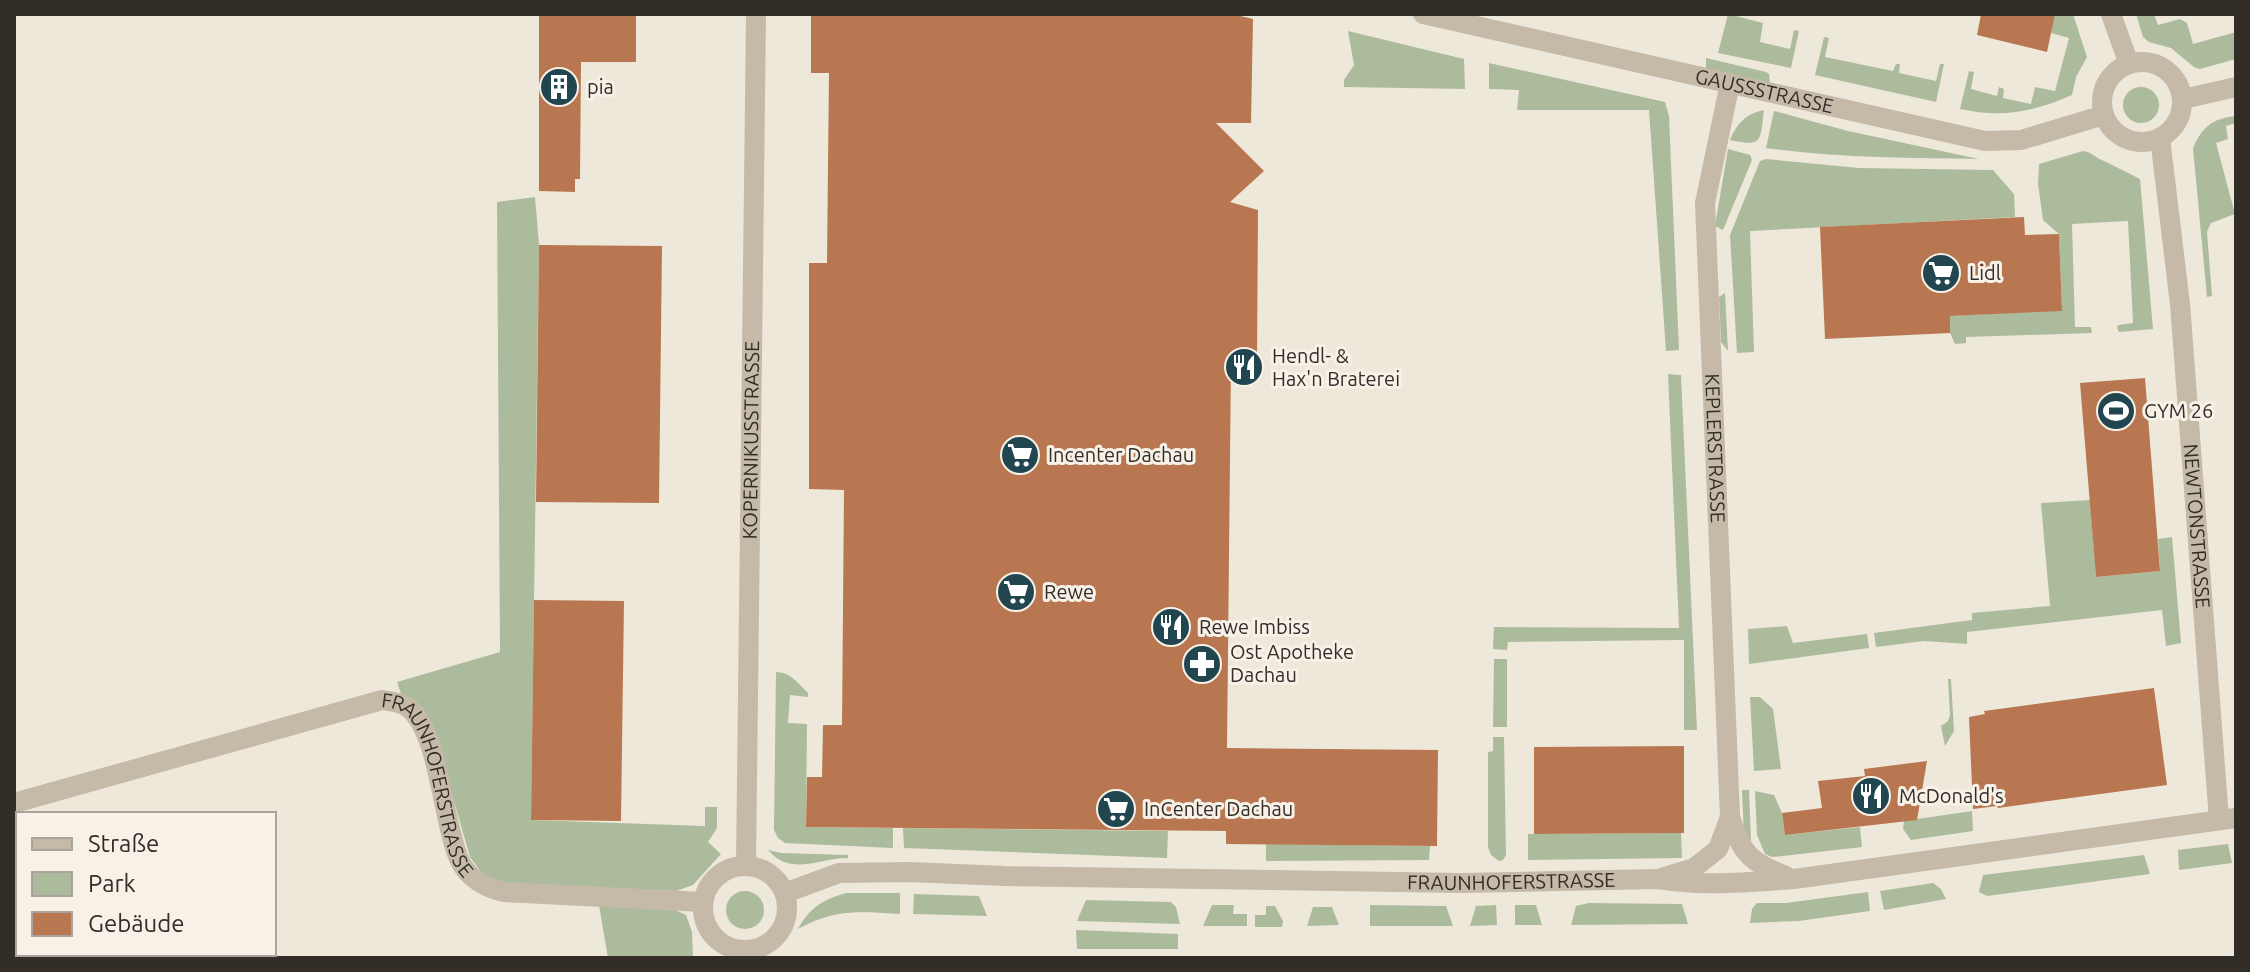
<svg xmlns="http://www.w3.org/2000/svg" width="2250" height="972" font-family="Ubuntu,sans-serif">
<rect width="100%" height="100%" fill="#eee8db"/>
<g fill="#adbb9d">
<path d="M1728,14l35,9 -3,19 30,7 4,-19 5,1 -8,37 -73,-15z"/>
<path d="M2052,14h21l14,43 -11,20 -4,18c-38,17 -71,23 -112,14l9,-38 5,1 -3,17 26,7 2,-9 5,2 -1,9 28,6 4,-17 20,4 14,-53 -18,-5z"/>
<path d="M2136,14h18l4,11 22,-6 7,4 6,21 43,-12v27l-36,10 -6,-2 -23,-19 -22,-6 -6,-5z"/>
<path d="M1348,31l116,28 1,30 -121,-2v-7l10,-15z"/>
<path d="M1824,37l5,1 -4,19 68,14 3,-7h4l-1,9 37,8 4,-17h4l-8,38 -121,-27z"/>
<path d="M1706,58l60,14 3,2 1,10 -64,-14z"/>
<path d="M1489,63l176,39 4,14 10,234 -13,1 -17,-241h-132l2,-20 -30,-1z"/>
<circle cx="2141" cy="105" r="18"/>
<path d="M1764,110c-4,32 -1,37 -34,30 7,-17 16,-26 34,-30z"/>
<path d="M1774,111l74,20 131,28c-72,-1 -142,-1 -213,-11z"/>
<path d="M2236,116v7l-10,3 2,13 -12,4 19,71 -24,9 -4,9 5,64 -5,1 -14,-149c9,-21 20,-30 43,-32z"/>
<path d="M1728,149l22,6 2,5 -29,70 -8,-4z"/>
<path d="M2083,151c9,1 11,6 19,9 12,6 25,12 38,19l13,150 -34,3 -2,-4 1,-3 15,-2 -5,-102 -56,3 3,103h16l1,6 -126,4v6l-11,1 -5,-11v-17l112,-6 -3,-76 -16,-14 -5,-36 1,-20z"/>
<path d="M1766,159l93,9 134,2 21,24 1,23 -265,14 4,121 -17,1 -7,-118 30,-74z"/>
<path d="M535,197l4,48 -8,575 174,6v-19h12v21l-9,14 13,12 -28,31 -17,6 -170,-8 -22,-7 -14,-19 -38,-132 -10,-18 -21,-13 -4,-12 103,-30 -3,-450z"/>
<path d="M1725,293l3,58 -7,-9 -2,-45z"/>
<path d="M1668,374l13,1 16,355h-13v-90l-176,2 -1,8 -14,-1 1,-22 185,1z"/>
<path d="M2090,500l6,77 64,-6 -2,-32 14,-2 9,106 -15,3 -4,-36 -195,22v12l-43,-3 -48,6 -2,-14 98,-13v-7l78,-7 -9,-103z"/>
<path d="M1787,626l6,17 74,-9 2,14 -120,16 -1,-35z"/>
<path d="M1494,659h13v68h-14z"/>
<path d="M776,672c14,0 22,11 32,21v4l-18,-2 -2,28 19,1 -1,103 87,1v20l-108,-5 -7,-5 -4,-8z"/>
<path d="M1948,679h3l3,52 -9,15 -4,-20 7,-5 2,-6z"/>
<path d="M1750,697h10l13,12 8,60 -27,2z"/>
<path d="M1493,737h11l2,118 -3,5 -4,1 -8,-6 -3,-8v-95l5,-1z"/>
<path d="M1742,790h7l2,50 -5,1 -2,-5z"/>
<path d="M1755,791l19,4 8,18 3,22 75,-8 2,20 -79,9 -11,1 -7,-3 -8,-19z"/>
<path d="M1972,811l1,20 -62,9 -8,-11 1,-8z"/>
<path d="M903,828l265,3 -1,27 -263,-10z"/>
<path d="M1681,833l1,25 -154,2v-26z"/>
<path d="M1266,844l164,2 -1,14 -163,1z"/>
<path d="M2228,844l4,19 -53,7 -1,-20z"/>
<path d="M768,850l13,3 67,2v3c-30,0 -57,19 -80,-8z"/>
<path d="M2144,855l6,19 -163,22 -8,-4 4,-17z"/>
<path d="M1933,883l8,6 5,10 -62,11 -4,-19z"/>
<circle cx="745" cy="910" r="19"/>
<path d="M1868,892l2,19 -71,10 -49,2 2,-14 5,-6h29z"/>
<path d="M846,893h54v21c-43,-2 -62,-6 -102,15 11,-21 26,-30 48,-36z"/>
<path d="M914,894l65,2 8,20 -74,-2z"/>
<path d="M1086,900l85,2 5,5 4,17 -103,-3z"/>
<path d="M1589,903l93,1 6,20 -117,1 5,-19z"/>
<path d="M599,905l74,4 13,6 6,17 1,26h-85z"/>
<path d="M1212,905h22l-1,9h14v12h-44z"/>
<path d="M1370,905l76,1 7,20h-83z"/>
<path d="M1496,905l1,20 -27,1 6,-20z"/>
<path d="M1515,905h21l6,20h-27z"/>
<path d="M1266,906h9l8,15 -1,6h-27v-12h11z"/>
<path d="M1313,907h19l7,18 -32,1z"/>
<path d="M1076,930l102,4v15h-101z"/>
</g>
<g fill="#b87750">
<path d="M539,14h97v48h-55l-1,117h-5v13l-36,-1z"/>
<path d="M811,14h421l21,5 -2,104h-35l48,48 -34,31 28,8 -1,150 -26,2 -4,386 211,2 -1,96 -211,-2v-13l-420,-4 1,-50h15l1,-52h19l2,-235 -35,-1v-226h18l2,-190h-18z"/>
<path d="M1981,14h74l-8,38 -70,-17z"/>
<path d="M2024,217l1,18 34,-1 3,77 -112,5v17l-125,6 -5,-112z"/>
<path d="M539,245l123,1 -3,257 -123,-1z"/>
<path d="M2145,378l15,193 -64,6 -16,-194z"/>
<path d="M534,600l90,1 -3,220 -90,-1z"/>
<path d="M2154,688l13,97 -169,23 -1,-2 -24,3 -4,-92 16,-3 -1,-3z"/>
<path d="M1684,746v87l-150,1v-87z"/>
<path d="M1927,761l-10,59 -132,15 -3,-22 40,-5 -4,-27 47,-5 -1,-7z"/>
</g>
<g fill="none" stroke-linecap="round" stroke-linejoin="round">
<g stroke="#c5b9a8" stroke-width="20">
<path id="s1" d="M1423,14l562,127 36,-1 83,-25"/>
<path d="M2111,14l18,50"/>
<circle cx="2142" cy="102" r="40"/>
<path id="s2" d="M1730,83l-25,120 25,614c12,37 20,45 56,59"/>
<path d="M2183,99l53,-12"/>
<path id="s3" d="M2160,138l20,166 39,516"/>
<path id="s4" d="M14,803l368,-103c8,1 17,2 24,6 34,22 36,118 54,155 8,17 26,27 44,31l199,10"/>
<circle cx="745" cy="908" r="42"/>
<path id="s5" d="M746,866l10,-852"/>
<path d="M1664,877l30,-9 24,-19 12,-32"/>
<path id="s6" d="M785,893l54,-20 70,-1 96,4 456,7 197,-4c44,8 91,3 136,0l442,-61"/>
</g>
</g>
<defs>
<g id="building-disc" transform="scale(2)"><circle r="9.5" fill="#22464f" stroke="#f7f1e7"/><path d="M-4-6H4V6H1V3H-1V6H-4ZM-2.5-4.3h1.7v1.8h-1.7ZM.8-4.3h1.7v1.8H.8ZM-2.5-1h1.7V.8h-1.7ZM.8-1h1.7V.8H.8Z" fill="#fff"/></g>
<g id="supermarket-disc" transform="scale(2)"><circle r="9.5" fill="#22464f" stroke="#f7f1e7"/><path d="M-6-5.5h2.5l.6 2H6L4.5 2H-2.5L-4.4-4H-6ZM-1.5 3.2a1.3 1.3 0 1 0 .1 0ZM3 3.2a1.3 1.3 0 1 0 .1 0Z" fill="#fff"/></g>
<g id="restaurant-disc" transform="scale(2)"><circle r="9.5" fill="#22464f" stroke="#f7f1e7"/><path d="M-5-6h1v4h1v-4h1v4h1v-4h1v5L-1.5 .5V6h-2V.5L-5-1ZM5-6V6H3V1.5H1.5Q1.5-4 5-6Z" fill="#fff"/></g>
<g id="stadium-disc" transform="scale(2)"><circle r="9.5" fill="#22464f" stroke="#f7f1e7"/><path d="M0-5a6.5 5 0 1 0 0 10a6.5 5 0 1 0 0-10ZM-3.5-1.8h7v3.6h-7Z" fill="#fff"/></g>
<g id="pharmacy-disc" transform="scale(2)"><circle r="9.5" fill="#22464f" stroke="#f7f1e7"/><path d="M-2-6h4v4h4v4h-4v4h-4v-4h-4v-4h4Z" fill="#fff"/></g>
</defs>
<g fill-rule="evenodd">
<use href="#building-disc" x="559" y="87"/>
<use href="#supermarket-disc" x="1941" y="273"/>
<use href="#restaurant-disc" x="1244" y="367"/>
<use href="#stadium-disc" x="2116" y="411"/>
<use href="#supermarket-disc" x="1020" y="455"/>
<use href="#supermarket-disc" x="1016" y="592"/>
<use href="#restaurant-disc" x="1171" y="627"/>
<use href="#pharmacy-disc" x="1202" y="664"/>
<use href="#restaurant-disc" x="1871" y="796"/>
<use href="#supermarket-disc" x="1116" y="809"/>
</g>
<g text-anchor="middle" stroke-width="6" stroke-linejoin="round" paint-order="stroke">
<g font-size="20" fill="#332d28" stroke="#f7f1e7" text-anchor="start">
<text x="587" y="94">pia</text>
<text x="1969" y="280">Lidl</text>
<text x="1272" y="363">Hendl- &amp;<tspan x="1272" dy="23">Hax'n Braterei</tspan></text>
<text x="2144" y="418">GYM 26</text>
<text x="1048" y="462">Incenter Dachau</text>
<text x="1044" y="599">Rewe</text>
<text x="1199" y="634">Rewe Imbiss</text>
<text x="1230" y="659">Ost Apotheke<tspan x="1230" dy="23">Dachau</tspan></text>
<text x="1899" y="803">McDonald's</text>
<text x="1144" y="816">InCenter Dachau</text>
</g>
<g font-size="20" fill="#332d28" stroke="#f7f1e7">
<text dy="7" stroke="none"><textPath href="#s1" startOffset="350">GAUSSSTRASSE</textPath></text>
<text dy="7" stroke="none"><textPath href="#s5" startOffset="426">KOPERNIKUSSTRASSE</textPath></text>
<text dy="7" stroke="none"><textPath href="#s2" startOffset="368">KEPLERSTRASSE</textPath></text>
<text dy="7" stroke="none"><textPath href="#s3" startOffset="390">NEWTONSTRASSE</textPath></text>
<text dy="7" stroke="none"><textPath href="#s4" startOffset="486">FRAUNHOFERSTRASSE</textPath></text>
<text dy="7" stroke="none"><textPath href="#s6" startOffset="730">FRAUNHOFERSTRASSE</textPath></text>
</g>
</g>
<rect width="2250" height="972" fill="none" stroke="#332d28" stroke-width="32"/>
<rect x="16" y="812" width="260" height="144" fill="#f7f1e7" stroke="#a9a39b" stroke-width="2"/>
<rect x="32" y="838" width="40" height="12" fill="#c5b9a8" stroke="#a9a39b" stroke-width="2"/>
<text x="88" y="852" font-size="24" fill="#332d28">Straße</text>
<rect x="32" y="872" width="40" height="24" fill="#adbb9d" stroke="#a9a39b" stroke-width="2"/>
<text x="88" y="892" font-size="24" fill="#332d28">Park</text>
<rect x="32" y="912" width="40" height="24" fill="#b87750" stroke="#a9a39b" stroke-width="2"/>
<text x="88" y="932" font-size="24" fill="#332d28">Gebäude</text>
</svg>
